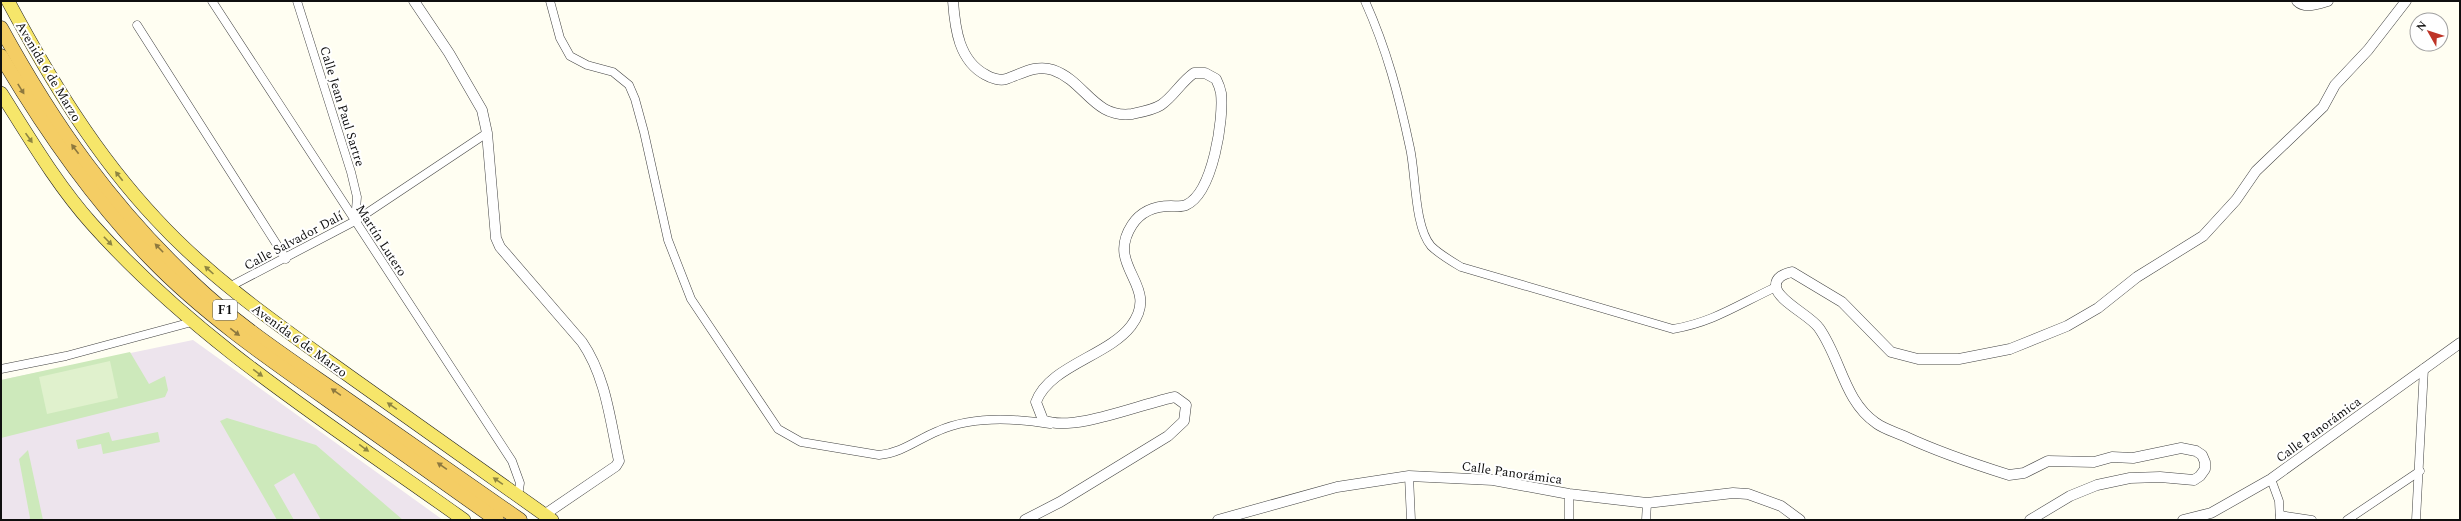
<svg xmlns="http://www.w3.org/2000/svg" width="2461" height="521" font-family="Spectral,serif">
<rect width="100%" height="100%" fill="#fffef2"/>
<path fill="#ede4ed" d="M193,340l250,180h-442v-140z"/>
<g fill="#cde9bb">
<path d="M130,352l19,32 16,-8 3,14 -3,7 -164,41v-58z"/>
<path d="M227,418l89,27 87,75h-82l-27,-47 -20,12 20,35h-17l-57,-99z"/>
<path d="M109,432l3,9 46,-9 2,10 -57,12 -2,-10 -23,5 -2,-9z"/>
<path d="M28,450l15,70h-14l1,-2 -11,-59z"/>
</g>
<path fill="#e0f1cd" d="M110,361l8,37 -71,16 -8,-37z"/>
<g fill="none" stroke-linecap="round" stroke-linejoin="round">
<g stroke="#424242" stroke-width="9">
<g id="minor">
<path d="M212,1l300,460 8,22 -2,13"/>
<path d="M297,1l54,171 6,25 -2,24"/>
<path d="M550,1l10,37 10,18 17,9 26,7 16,13 6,14 9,33 24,108 23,59 87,130 23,13 78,13c23,-2 39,-16 59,-24 34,-15 76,-13 112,-7"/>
<path d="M1365,1c22,49 34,95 45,147 6,26 4,78 21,98 8,8 20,15 30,21l212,62c41,-7 66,-25 103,-42"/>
<path d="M137,25l149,234"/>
<path d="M229,287l126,-66 132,-88"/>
<path d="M1,369l65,-13 126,-34"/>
<path d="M1409,476l2,44"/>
<path d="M2271,479l8,22 1,19"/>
<path d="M2280,515l32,5"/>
<path d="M1569,520v-26"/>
<path d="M1646,520l1,-17"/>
<path d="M2347,520l73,-49"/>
<path d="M2416,520l8,-152"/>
</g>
</g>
<g stroke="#424242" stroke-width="11">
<g id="tertiary">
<path d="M414,1l35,52 33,57 5,23 9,105 4,9 82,95c24,35 28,78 37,119l-3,5 -72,49"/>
<path d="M953,1c2,28 6,60 33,74 5,3 14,6 20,4 15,-5 30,-15 47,-9 32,11 41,49 79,44 10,-2 21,-4 29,-9 13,-9 20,-23 33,-32h11l11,6c2,4 4,9 5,14 3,26 -8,100 -35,112 -4,2 -10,1 -15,1 -15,0 -30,5 -39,19 -28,43 30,60 -1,101 -23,30 -82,40 -95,76l7,18c30,13 100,-17 132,-23l11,8 -2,16 -16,15 -108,66 -35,18"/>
<path d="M2297,1c8,8 21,3 31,0"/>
<path d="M1218,520l119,-33 72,-11 84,4 76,14 78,9 86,-10 15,1 33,12 19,14"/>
<path d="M2030,520l40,-24 27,-11 33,-7 30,-1 34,3 6,-4 5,-7v-7l-3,-7 -6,-4 -15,-3 -48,10 -21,-1 -18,5 -46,-1 -24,12 -15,2c-35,-11 -71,-23 -105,-39 -9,-4 -20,-7 -28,-13 -32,-22 -35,-64 -57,-95 -8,-12 -41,-27 -43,-41 -1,-10 8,-13 16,-15l50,30 49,50 27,7h41l51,-10 57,-23 31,-18 39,-31 66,-41 33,-36 20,-29 67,-64 12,-22 33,-35 38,-49"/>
<path d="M2183,520l28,-7 60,-34 189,-136"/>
</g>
</g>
<g stroke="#202020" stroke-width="14">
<g id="primary">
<path d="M8,1c42,78 87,153 148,218 57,62 128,110 196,159 67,47 133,95 200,142"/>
<path d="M1,93c28,44 56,92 91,131 106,119 244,204 372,296"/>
</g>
</g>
<g stroke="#202020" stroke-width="15">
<g id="trunk">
<path d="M1,28c53,97 111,179 192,255 43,41 93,74 142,108 62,43 124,86 185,129"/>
<path d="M1,56c43,73 90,141 149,202 52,54 115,98 175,140 58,41 115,82 172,122"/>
</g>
</g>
<use href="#minor" stroke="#fff" stroke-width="8"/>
<use href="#tertiary" stroke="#fff" stroke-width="10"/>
<use href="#primary" stroke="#f6e66a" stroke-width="13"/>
<use href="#trunk" stroke="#f4cd64" stroke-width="14"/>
</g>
<defs><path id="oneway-solid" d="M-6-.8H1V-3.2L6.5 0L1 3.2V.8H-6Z"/></defs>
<g fill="#8d783e">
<use href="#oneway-solid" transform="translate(21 89) rotate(58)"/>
<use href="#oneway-solid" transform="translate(75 149) rotate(-127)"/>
<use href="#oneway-solid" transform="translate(159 248) rotate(-134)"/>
<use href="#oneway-solid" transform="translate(235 332) rotate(38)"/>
<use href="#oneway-solid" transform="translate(336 392) rotate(-145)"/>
<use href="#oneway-solid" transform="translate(442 466) rotate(-145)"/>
</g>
<g fill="#8e8541">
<use href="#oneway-solid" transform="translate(29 138) rotate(55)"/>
<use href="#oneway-solid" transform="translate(119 176) rotate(-128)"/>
<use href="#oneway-solid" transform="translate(108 241) rotate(46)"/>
<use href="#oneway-solid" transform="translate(209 270) rotate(-138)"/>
<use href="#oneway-solid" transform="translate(258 373) rotate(36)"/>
<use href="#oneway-solid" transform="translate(392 406) rotate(-145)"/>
<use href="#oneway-solid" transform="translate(364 448) rotate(36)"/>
<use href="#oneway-solid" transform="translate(498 481) rotate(-145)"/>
</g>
<g text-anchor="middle" stroke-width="4" stroke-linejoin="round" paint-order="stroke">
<rect fill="#fff" stroke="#575757" stroke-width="1" x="213" y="300" width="24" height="20" rx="3"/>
<g font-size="12" font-weight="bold" fill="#0f0f0f">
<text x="225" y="314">F1</text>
</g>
<g font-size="13" fill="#0f0f0f" stroke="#fff">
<text transform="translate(49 71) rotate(59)" y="5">Avenida 6 de Marzo</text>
<text transform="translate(343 106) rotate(73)" y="5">Calle Jean Paul Sartre</text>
<text transform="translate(293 240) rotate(-28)" y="5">Calle Salvador Dalí</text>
<text transform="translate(382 240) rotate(57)" y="5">Martín Lutero</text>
<text transform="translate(300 340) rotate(36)" y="5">Avenida 6 de Marzo</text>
<text transform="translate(2318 429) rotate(-36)" y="5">Calle Panorámica</text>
<text transform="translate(1512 472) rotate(8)" y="5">Calle Panorámica</text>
</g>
</g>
<rect width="2461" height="521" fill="none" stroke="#0f0f0f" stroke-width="4"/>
<g transform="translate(2429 32) rotate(309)"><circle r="19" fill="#ffffff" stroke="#9f9f9f"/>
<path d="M0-3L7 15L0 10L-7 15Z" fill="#be3528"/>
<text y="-6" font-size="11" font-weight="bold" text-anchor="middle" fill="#0f0f0f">N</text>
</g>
</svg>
